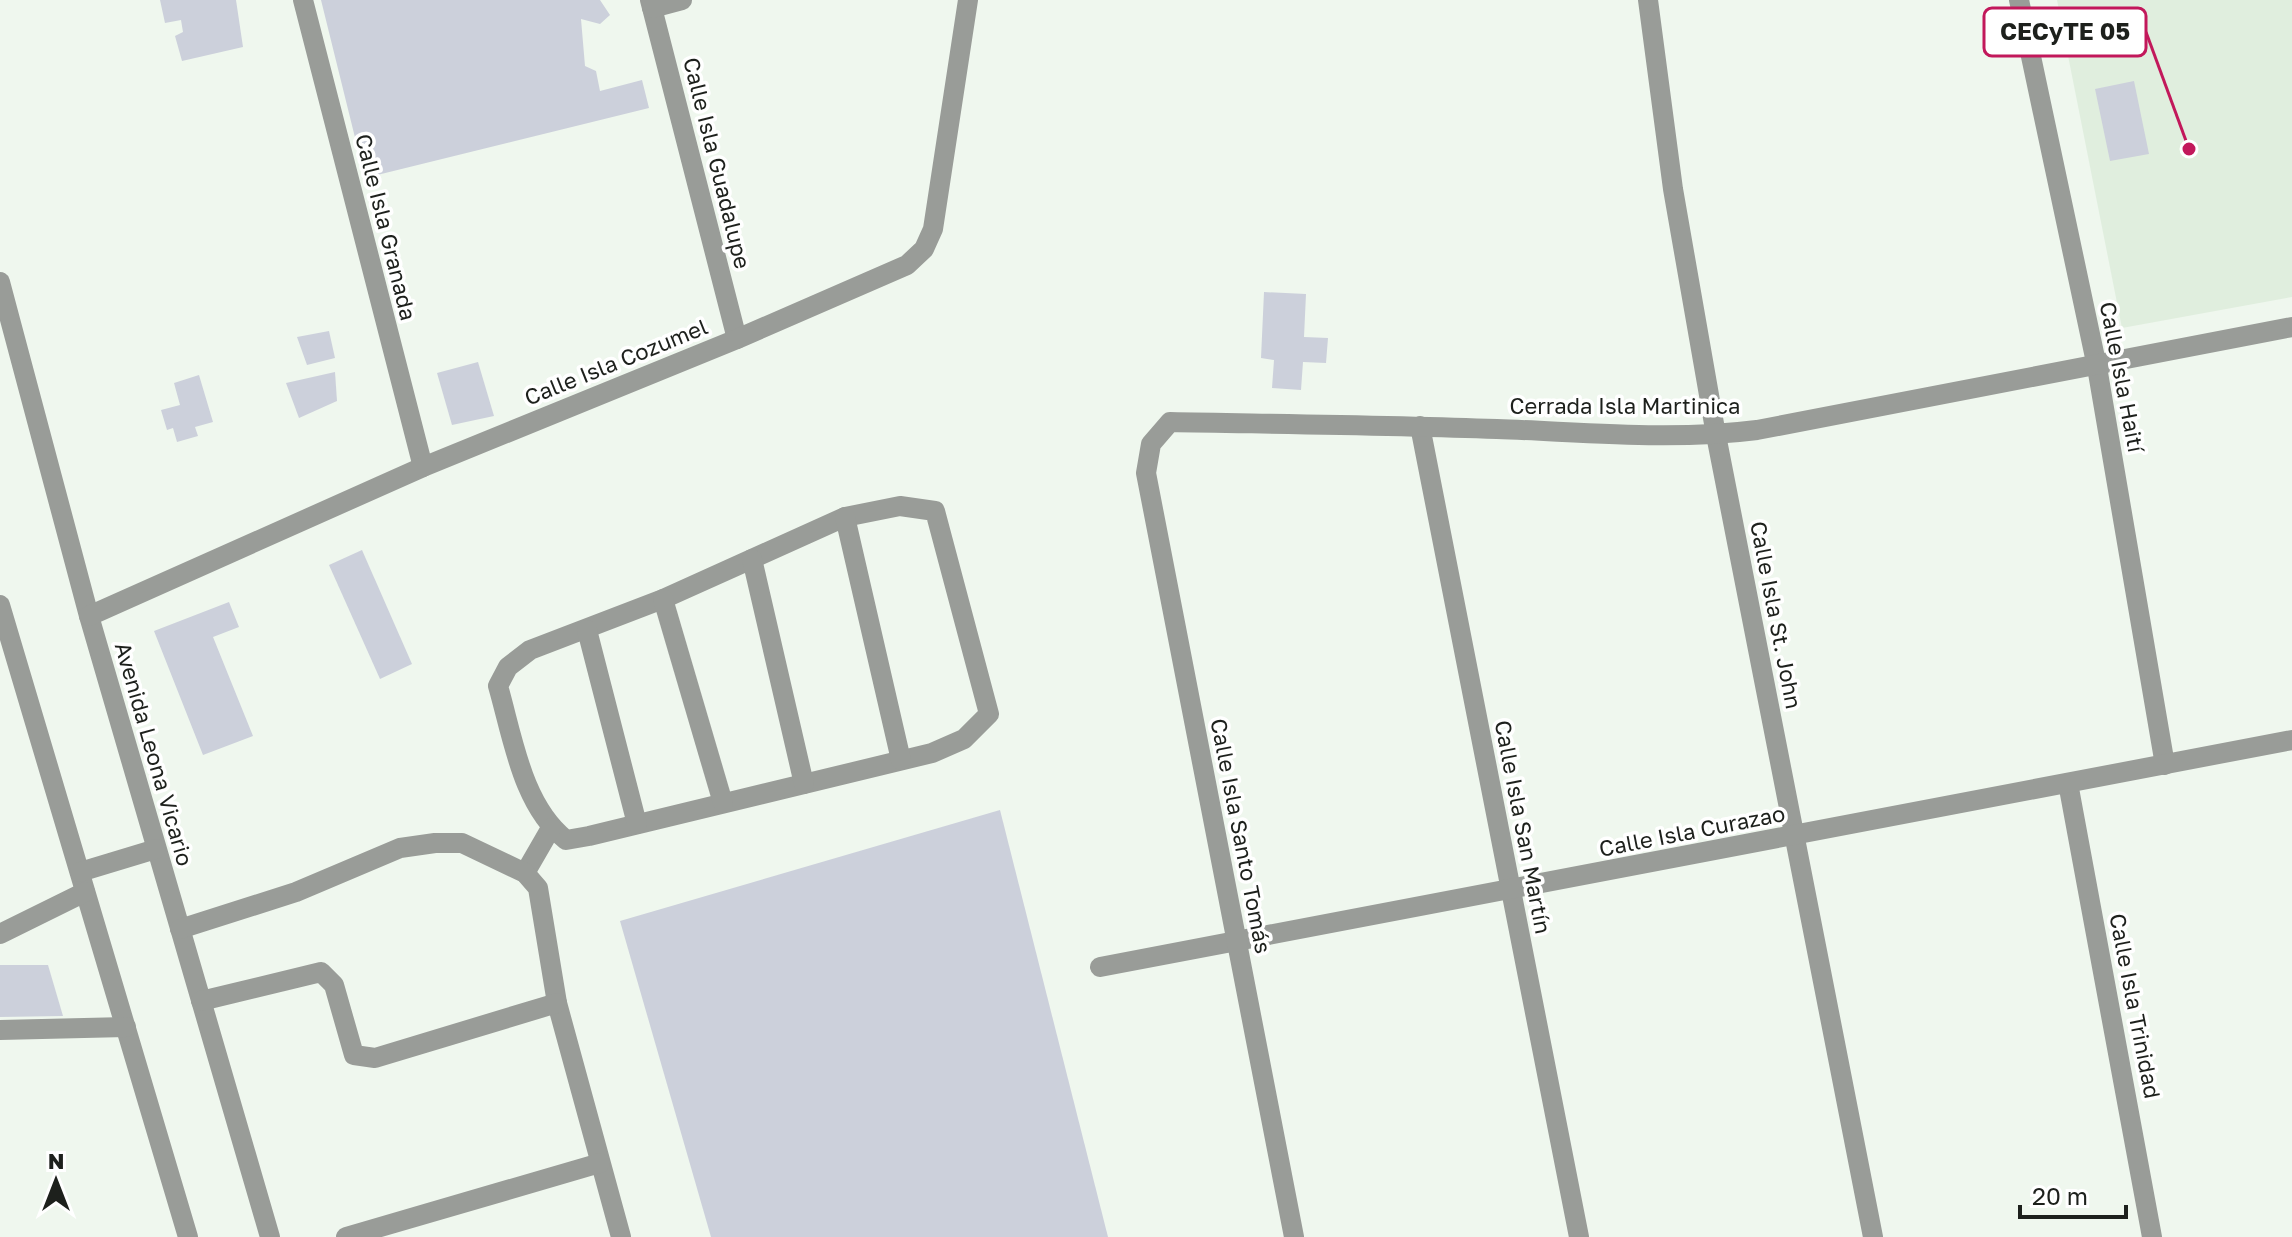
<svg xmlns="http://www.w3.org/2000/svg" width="2292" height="1237" font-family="'Golos Text',sans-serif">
<rect width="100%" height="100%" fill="#eff7ee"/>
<path fill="#e0eede" d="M2057,0h235v297l-170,31z"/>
<g fill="#ccd0db">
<path d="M160,0h76l7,47 -61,14 -7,-25 8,-4 -2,-12 -16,3z"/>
<path d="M321,0h279l10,15 -10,9 -19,-5 4,47 11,5 4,20 42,-11 7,28 -284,70z"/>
<path d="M2134,81l15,73 -39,7 -15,-72z"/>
<path d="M1264,292l42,2 -2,43 24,1 -2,25 -23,-1 -2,28 -29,-2 2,-28 -13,-2z"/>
<path d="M329,331l6,27 -28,7 -10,-28z"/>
<path d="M478,362l16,54 -42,9 -15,-52z"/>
<path d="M335,372l2,29 -38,17 -13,-35z"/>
<path d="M199,375l14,47 -18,5 3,9 -21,6 -4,-14 -6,2 -6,-20 19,-5 -6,-22z"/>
<path d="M362,550l50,114 -32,15 -51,-114z"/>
<path d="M229,602l10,25 -26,10 40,99 -50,19 -49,-124z"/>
<path d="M1000,810l108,427h-397l-91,-316z"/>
<path d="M0,965h48l15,51 -63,1z"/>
</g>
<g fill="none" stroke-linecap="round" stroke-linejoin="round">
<g stroke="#999c98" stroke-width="20">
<path d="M303,0l120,467"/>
<path d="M650,0l87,339"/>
<path d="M1648,0l25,189 43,246 157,802"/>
<path d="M2019,0l78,367 68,398"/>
<path d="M652,8l30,-8"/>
<path d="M0,282l89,334 181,621"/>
<path d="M1420,426l159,811"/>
<path d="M900,506l35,5 54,203 -25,25 -32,14 -343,83 -23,4c-44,-35 -53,-102 -68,-154l10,-19 22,-17 133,-51 182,-82z"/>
<path d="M845,517l56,243"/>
<path d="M752,559l52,225"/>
<path d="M663,599l60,204"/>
<path d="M0,605l188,632"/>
<path d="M89,616l334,-149 314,-128 170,-74 17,-16 9,-20 35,-229"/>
<path d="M587,630l50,194"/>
<path d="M2068,783l84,454"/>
<path d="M80,872l76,-23"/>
<path d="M525,873l26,-45"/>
<path d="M180,929l116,-37 104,-44 35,-5h27l63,30 13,15 19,115 64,234"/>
<path d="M0,934l85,-42"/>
<path d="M1100,967l1192,-227"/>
<path d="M201,1001l120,-29 13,13 20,70 21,3 182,-55"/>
<path d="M0,1030l126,-3"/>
<path d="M346,1237l254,-74"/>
<path d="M1294,1237l-148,-764 5,-29 19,-22c109,2 218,3 327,7 87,3 174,12 260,1l535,-103"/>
</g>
</g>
<g text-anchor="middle" stroke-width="7" stroke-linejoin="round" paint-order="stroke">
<g font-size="22" fill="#1d201c" stroke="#fff">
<text transform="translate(717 163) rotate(76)" y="8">Calle Isla Guadalupe</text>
<text transform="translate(386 227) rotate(76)" y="8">Calle Isla Granada</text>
<text transform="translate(616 362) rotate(-22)" y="8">Calle Isla Cozumel</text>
<text transform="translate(2122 377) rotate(79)" y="8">Calle Isla Haití</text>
<text x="1625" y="414">Cerrada Isla Martinica</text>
<text transform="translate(1776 615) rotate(79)" y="8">Calle Isla St. John</text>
<text transform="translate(154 754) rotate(74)" y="8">Avenida Leona Vicario</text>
<text transform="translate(1523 827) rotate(79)" y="8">Calle Isla San Martín</text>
<text transform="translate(1692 831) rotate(-11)" y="8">Calle Isla Curazao</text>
<text transform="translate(1241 836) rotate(79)" y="8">Calle Isla Santo Tomás</text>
<text transform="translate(2135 1006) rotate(79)" y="8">Calle Isla Trinidad</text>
</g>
</g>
<path fill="none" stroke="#c2185b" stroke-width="3" d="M2189 149L2146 32"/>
<circle fill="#c2185b" stroke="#fff" stroke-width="3" cx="2189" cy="149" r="8"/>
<rect fill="#fff" stroke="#c2185b" stroke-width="3" x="1984" y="8" width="162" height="48" rx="8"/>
<g font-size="24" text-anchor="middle" font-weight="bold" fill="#1d201c">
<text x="2065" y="40">CECyTE 05</text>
</g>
<g transform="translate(56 1181)" stroke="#ffffff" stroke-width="6" paint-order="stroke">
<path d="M0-6L14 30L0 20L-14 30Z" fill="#1d201c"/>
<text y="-12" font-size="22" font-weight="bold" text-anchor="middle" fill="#1d201c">N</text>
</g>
<path d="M2020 1205v12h106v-12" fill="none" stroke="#1d201c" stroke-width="4"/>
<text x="2032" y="1205" font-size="24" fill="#1d201c" stroke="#ffffff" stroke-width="6" paint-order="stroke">20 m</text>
</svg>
